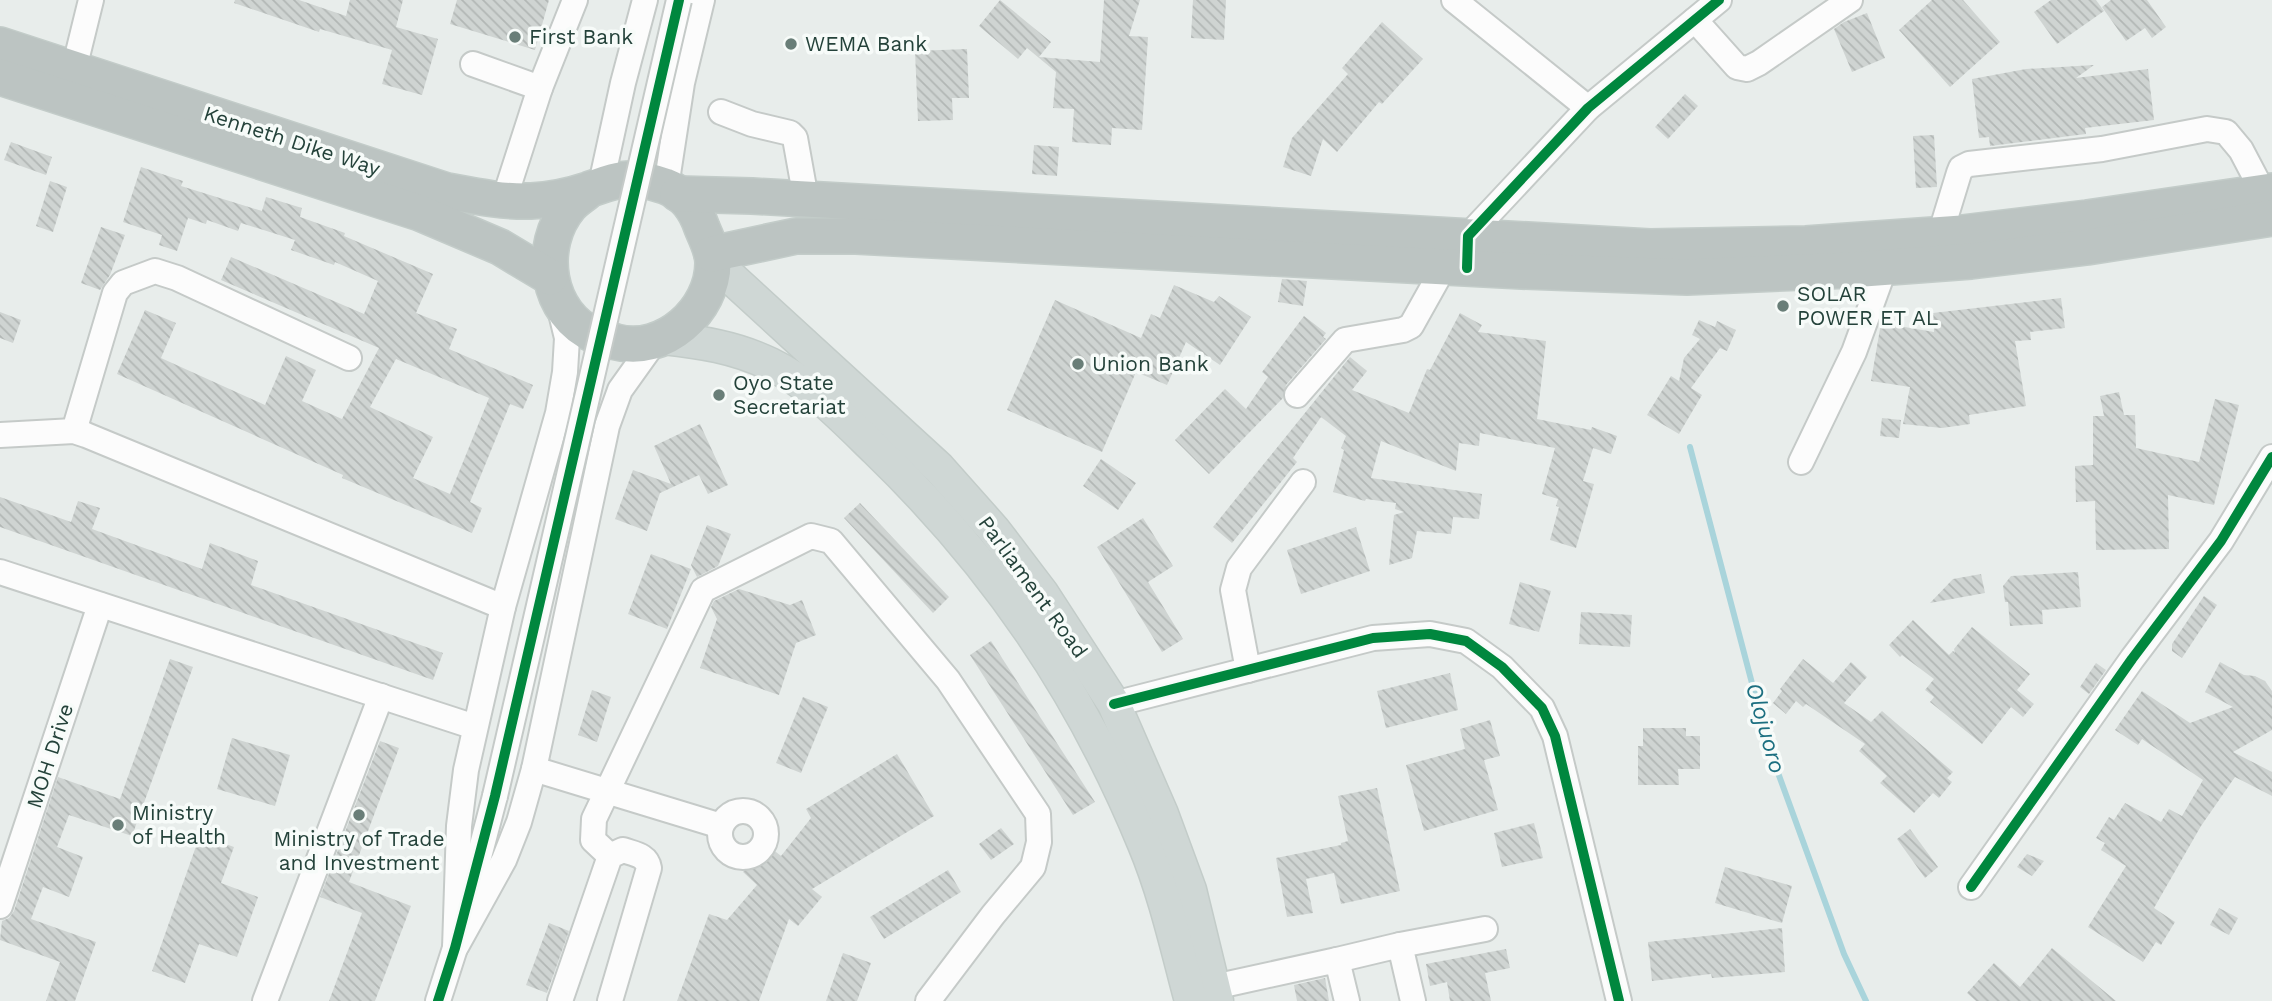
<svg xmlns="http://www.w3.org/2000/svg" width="2272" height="1001" font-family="'Work Sans',sans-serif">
<defs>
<pattern id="building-back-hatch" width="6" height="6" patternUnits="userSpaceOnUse" patternTransform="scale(1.75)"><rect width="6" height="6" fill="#cfd4d2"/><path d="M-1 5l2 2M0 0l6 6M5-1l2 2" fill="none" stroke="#b2b7b5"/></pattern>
</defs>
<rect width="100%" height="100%" fill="#e8edeb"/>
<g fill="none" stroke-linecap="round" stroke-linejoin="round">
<path stroke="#a9d4db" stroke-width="6" d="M1690,447l79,301 75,206 22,47"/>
</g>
<g fill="url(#building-back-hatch)" fill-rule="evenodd">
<path d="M235,0h64l47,16 4,-16h53l-7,27 42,12 -16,56 -40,-11 10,-34 -72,-21 -1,3 -85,-29z"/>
<path d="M457,0h92l-14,50 -85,-26z"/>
<path d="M1000,0l51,42 -12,15 61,5 4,-62h36l-11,36 19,1 -6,93 -30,-2 -1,17 -39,-3 2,-33 -21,-1 3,-36 -29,-24 -9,11 -39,-33z"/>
<path d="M1193,0h33l-2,40 -33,-2z"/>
<path d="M1932,0h31l37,42 -50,45 -51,-57z"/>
<path d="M2051,0h45l8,11 -47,33 -23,-32z"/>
<path d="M2111,0h36l19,27 -14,11 -7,-10 -19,13 -24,-34z"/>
<path d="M1867,13l18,45 -33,14 -18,-43 10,-7z"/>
<path d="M1382,22l41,37 -41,45 -3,-2 -42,50 -14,-13 -12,37 -28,-9 9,-29 56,-64 -6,-6z"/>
<path d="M967,49l2,49h-17l1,22 -35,1 -3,-70z"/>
<path d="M2094,65l-18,13 72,-9 6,51 -69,8 1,6 -96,12 -1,-9 -10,1 -7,-59 54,-10z"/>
<path d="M1685,94l13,12 -30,33 -13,-12z"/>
<path d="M1934,135l3,52 -21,1 -3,-52z"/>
<path d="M11,142l41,15 -6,18 -42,-15z"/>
<path d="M1034,145l25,2 -2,29 -25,-2z"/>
<path d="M141,167l42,14 -2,5 81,25 4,-14 36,11 -2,9 45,16 -1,3 89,38 -17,39 41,16 -8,20 84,36 -10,24 -13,-5 -40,98 12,6 -10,25 -130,-55 1,-3 -226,-101 28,-64 31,13 -15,35 104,47 21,-49 30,14 -14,31 40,18 37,-71 -158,-68 10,-23 133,57 14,-33 -43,-19 -1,3 -43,-15 4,-10 -54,-17 -3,8 -31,-11 -1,4 -18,-6 -11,33 -18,-6 3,-10 -39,-13zM396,359l93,39 -39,96 -37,-16 20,-41 -63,-30z"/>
<path d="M50,181l17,6 -14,45 -17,-6z"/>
<path d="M101,227l24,8 -15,40 -10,15 -19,-7z"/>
<path d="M1282,279l25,2 -4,25 -25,-4z"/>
<path d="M1174,285l40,17 5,-6 32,21 -31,48 -34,-23 -19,43 -31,-13 -34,80 -95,-42 48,-110 86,38 10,-24 9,4z"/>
<path d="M2061,298l4,30 -35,4 1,8 -16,1 11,65 -57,9 1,9 -28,4 -39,-4 7,-37 -39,-6 10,-58 53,9 -1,-19z"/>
<path d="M0,312l21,8 -8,23 -13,-5z"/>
<path d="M1460,313l22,12 -4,7 68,9 -9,78 54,11 1,-3 25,9 -6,18 -18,-6 -10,33 11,3 -18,64 -26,-8 9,-33 -3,-1 2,-7 -16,-5 13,-46 -75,-15 -1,13 -20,-3 -3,28 -75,-30 -10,37 111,16 -3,25 -26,-2 -2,17 -34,-3 -5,27 -23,7 5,-50 10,-3 -9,-3 1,-6 -30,-4 -1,2 -32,-9 11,-42 -3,-2 5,-12 -25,-19 -28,41 4,4 -65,81 -19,-16 137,-170 17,14 -15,19 57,23 18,-44 3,1z"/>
<path d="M1304,316l22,17 -3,4 3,2 -40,46 -3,13 -74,76 -34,-34 50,-51 21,20 22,-32 -6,-5z"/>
<path d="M1699,320l16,7 2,-6 19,9 -9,21 -7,-3 -29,40 11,7 -23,39 -32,-19 24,-39 8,5 5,-23 16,-19 -8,-4z"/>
<path d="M2119,392l5,23h11l1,33 63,14 16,-63 24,6 -25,100 -46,-10 1,54 -73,1 -1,-49 -19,1 -1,-36 18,-1v-49h11l-4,-20z"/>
<path d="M1882,418l19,2 -2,18 -19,-2z"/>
<path d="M700,424l28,61 -20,9 -9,-19 -39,18 -13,38 -32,-12 18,-49 38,14 -17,-38z"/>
<path d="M1101,459l35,24 -18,27 -35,-24z"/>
<path d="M0,497l71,25 7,-21 22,7 -8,21 110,40 8,-26 48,18 -7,24 192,68 -10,27 -433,-153z"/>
<path d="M860,503l89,94 -16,16 -89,-95z"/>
<path d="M1143,518l30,48 -25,16 35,57 -21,13 -65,-105z"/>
<path d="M707,525l24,9 -13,32 -21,11 -6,-12z"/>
<path d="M1356,527l14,44 -69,23 -14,-44z"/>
<path d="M651,554l40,15 -24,60 -39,-15z"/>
<path d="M2078,572l3,35 -39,3 1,14 -33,2 -2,-24h-3l-2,-16 8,-10z"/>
<path d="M1981,574l4,19 -55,10 23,-24z"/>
<path d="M1520,582l31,9 -12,41 -30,-8z"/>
<path d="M739,589l51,16 12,-5 14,35 -20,8 -17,52 -79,-27 17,-49 -6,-12 3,-6z"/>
<path d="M2204,596l13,9 -35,53 -10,-7v-7z"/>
<path d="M1581,612l51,3 -2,32 -51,-3z"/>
<path d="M1913,620l36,35 4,-4 2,2 -1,-4 18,-22 58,47 -13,16 17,14 -11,13 -12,-10 -29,37 -52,-42 4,-5 -9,-7 9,-11 -32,-24 -2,2 -11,-12z"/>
<path d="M991,641l104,161 -22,13 -103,-160z"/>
<path d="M170,659l23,8 -61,169 -63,-21 -12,32 26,10 -14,40 -26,-10 -12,32 65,23 -21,59h-29l14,-39 -60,-22 2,-19 7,-3 5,-7 44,-134 62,22z"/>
<path d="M1803,659l30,24 18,-21 16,15 -23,26 27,19 11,-11 71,61 -6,6 5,4 -13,16 -6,-5 -19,20 -34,-30 7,-7 -28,-25 6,-7 -59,-40 -3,3 -7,-6 -10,13 -13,-11 9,-12 -2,-2z"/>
<path d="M2220,662l24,13 11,1 10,5 7,10v39l-39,22 39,20v24l-37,-19 -34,49 -47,82 21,14 -14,23 -5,-3 -13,20 -55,-35 38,-61 -25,-16 4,-7 -9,-5 13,-21 5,3 11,-17 36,19 8,-13 13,7 21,-36 -61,-41 -4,6 -23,-15 27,-39 48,32 43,-16 -28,-15z"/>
<path d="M2096,663l10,7 -17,24 -9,-7z"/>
<path d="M1450,673l8,37 -72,18 -9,-37z"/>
<path d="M592,690l19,7 -14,45 -19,-7z"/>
<path d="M803,697l25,10 -27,66 -25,-10z"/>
<path d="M1490,720l10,36 -16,4 14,50 -74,21 -18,-66 59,-16 -5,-20z"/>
<path d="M1643,728h43v8h14v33h-22l1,16h-41v-39h5z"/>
<path d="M232,738l58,17 -15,51 -58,-17z"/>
<path d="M380,741l19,7 -50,134 62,24 -36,95h-46l33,-88 -42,-16z"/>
<path d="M897,754l37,62 -122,73 10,8 -24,29 -9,-7 -30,82h-82l32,-87 18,6 30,-35 -14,-13 23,-28 15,12 30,-38 -5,-9z"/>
<path d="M1377,788l23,103 -59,13 -7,-31 -28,6 7,34 -26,4 -11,-59 65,-13v-2l7,-2 -10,-45z"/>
<path d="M1534,823l9,35 -41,9 -8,-34z"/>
<path d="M1001,828l13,16 -23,16 -12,-16z"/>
<path d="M1910,829l28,38 -13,11 -28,-39z"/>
<path d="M200,835l34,12 -13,36 37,14 -21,60 -38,-13 -14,39 -33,-12z"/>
<path d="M2027,854l17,7 -12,15 -15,-9z"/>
<path d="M1725,867l67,19 -10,37 -67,-20z"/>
<path d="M948,870l13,22 -77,47 -14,-22z"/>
<path d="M2219,908l19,10 -9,17 -19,-10z"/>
<path d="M549,923l20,8 -22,62 -21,-8z"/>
<path d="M1782,928l3,44 -73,6 -1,-4 -59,7 -4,-39z"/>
<path d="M2052,948l64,53h-140l-9,-8 27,-30 26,24z"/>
<path d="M1506,949l4,19 -25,5 6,28h-41l-3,-19 -17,4 -4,-22z"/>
<path d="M843,953l28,10 -14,38h-31z"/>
<path d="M1325,978l4,23h-32l-3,-16z"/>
</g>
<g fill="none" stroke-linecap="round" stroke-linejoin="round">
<g stroke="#c5cac8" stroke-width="28">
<g id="minor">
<path d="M1454,0l134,108"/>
<path d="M1695,20l42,47 10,2 12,-6 91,-63"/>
<path d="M473,64l67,24 -36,112"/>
<path d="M74,69l17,-69"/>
<path d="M540,88l35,-88"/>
<path d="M721,112l31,12 38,9 5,5 11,61"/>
<path d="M601,184l22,-101 22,-83"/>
<path d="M666,187l16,-104 20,-83"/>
<path d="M1940,235l19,-62 2,-5 8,-4 133,-15 105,-20 19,3 15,18 22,42"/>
<path d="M1468,247v-11l120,-128 131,-108"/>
<path d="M1297,395l48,-55 58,-10 8,-4 33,-59"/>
<path d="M74,431l41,-138 8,-10 32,-12 22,7 172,80"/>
<path d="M0,435l74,-4 12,4 417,172"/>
<path d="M1801,462l53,-110 31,-85"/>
<path d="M0,572l475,155"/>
<path d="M1248,670l-15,-80 6,-22 64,-86"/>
<path d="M1114,704l259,-66 57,-4 36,7 36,26 40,41 13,28 64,265"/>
<path d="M534,769l187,57"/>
<circle cx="743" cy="834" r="23"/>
<path d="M610,856l-17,-16 1,-21 109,-229 108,-54 20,5 117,139 90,134 1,28 -6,25 -40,48 -65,86"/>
<path d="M1971,887l161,-228 89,-118 51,-84"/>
<path d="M0,906l100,-301"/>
<path d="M457,945l47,-85 15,-38 15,-53 73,-343 13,-36 35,-49"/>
<path d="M1400,945l85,-16"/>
<path d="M455,948l4,-122 7,-56 37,-163 55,-194 7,-41 2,-34 -8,-33"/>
<path d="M1337,960l63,-15 13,56"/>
<path d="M1214,987l123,-27 10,41"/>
<path d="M265,1001l116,-305"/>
<path d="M438,1001l17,-53 40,-152"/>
<path d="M560,1001l50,-145 13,-6c11,4 24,5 26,18l-39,133"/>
</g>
</g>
<g stroke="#c3ccc9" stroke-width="35">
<g id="major">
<path d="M714,262l225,206 55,62 48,63 72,111 48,110 28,76 27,111"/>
<path d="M663,338c37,4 72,9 107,26 40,19 74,55 106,86 119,115 205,241 268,394 21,50 33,105 47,157"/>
</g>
</g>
<g stroke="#c3ccc9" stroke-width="38">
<g id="highway">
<path d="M0,45l447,146c27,5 56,11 84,10 19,-1 39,-5 57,-11 14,-5 30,-12 46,-11 9,0 22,4 31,7 19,7 31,24 37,42 4,10 11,23 11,35 0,47 -49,92 -97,79 -6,-2 -14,-3 -20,-6 -50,-21 -60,-90 -26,-130 5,-6 14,-11 20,-17"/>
<path d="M0,77l420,136 80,34 50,30"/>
<path d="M678,194l74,2 898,51 156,-3 156,-11 125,-15 185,-27"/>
<path d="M712,254l84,-18h60l666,35 165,6 163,-7 121,-9 116,-14 185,-29"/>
</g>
</g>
<use href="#minor" stroke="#fcfcfc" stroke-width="24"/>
<use href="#major" stroke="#cfd7d5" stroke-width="32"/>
<use href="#highway" stroke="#bcc4c2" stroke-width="35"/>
<g stroke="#c5cac8" stroke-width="28" stroke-linecap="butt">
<path id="minor-bridge" d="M495,796l184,-796"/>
</g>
<use href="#minor-bridge" stroke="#fcfcfc" stroke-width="24"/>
<g stroke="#f7fbf9" stroke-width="15">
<g id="cycleway">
<path d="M1467,268l1,-32 120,-128 131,-108"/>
<path d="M1114,704l259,-66 57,-4 36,7 36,26 40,41 13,28 64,265"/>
<path d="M1971,887l161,-228 89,-118 51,-84"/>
<path d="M438,1001l17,-53 40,-152 184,-796"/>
</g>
</g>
<use href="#cycleway" stroke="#00873e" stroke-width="10"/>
</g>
<g fill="#697e78" stroke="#f7fbf9" stroke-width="2.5">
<circle cx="515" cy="37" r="7"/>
<circle cx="791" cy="44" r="7"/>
<circle cx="1783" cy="306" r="7"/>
<circle cx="1078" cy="364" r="7"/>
<circle cx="719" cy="395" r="7"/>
<circle cx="359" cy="815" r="7"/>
<circle cx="118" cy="825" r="7"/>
</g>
<g text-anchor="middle" stroke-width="7" stroke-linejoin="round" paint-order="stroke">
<g font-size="21" fill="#24423a" stroke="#f7fbf9" text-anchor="start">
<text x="529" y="44">First Bank</text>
<text x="805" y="51">WEMA Bank</text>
<text x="1797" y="301">SOLAR<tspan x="1797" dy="24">POWER ET AL</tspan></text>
<text x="1092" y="371">Union Bank</text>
<text x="733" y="390">Oyo State<tspan x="733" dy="24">Secretariat</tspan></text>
<text x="132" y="820">Ministry<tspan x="132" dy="24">of Health</tspan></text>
<text x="359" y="846" text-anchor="middle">Ministry of Trade<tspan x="359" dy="24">and Investment</tspan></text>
</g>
<g font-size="21" fill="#24423a" stroke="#f7fbf9">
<text transform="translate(292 141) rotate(18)" y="7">Kenneth Dike Way</text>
<text transform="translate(1033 587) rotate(54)" y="7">Parliament Road</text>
<text transform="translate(50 756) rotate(-72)" y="7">MOH Drive</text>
</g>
<g font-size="23" font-style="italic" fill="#1c6f80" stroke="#f7fbf9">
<text transform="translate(1766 728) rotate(74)" y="8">Olojuoro</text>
</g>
</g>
</svg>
